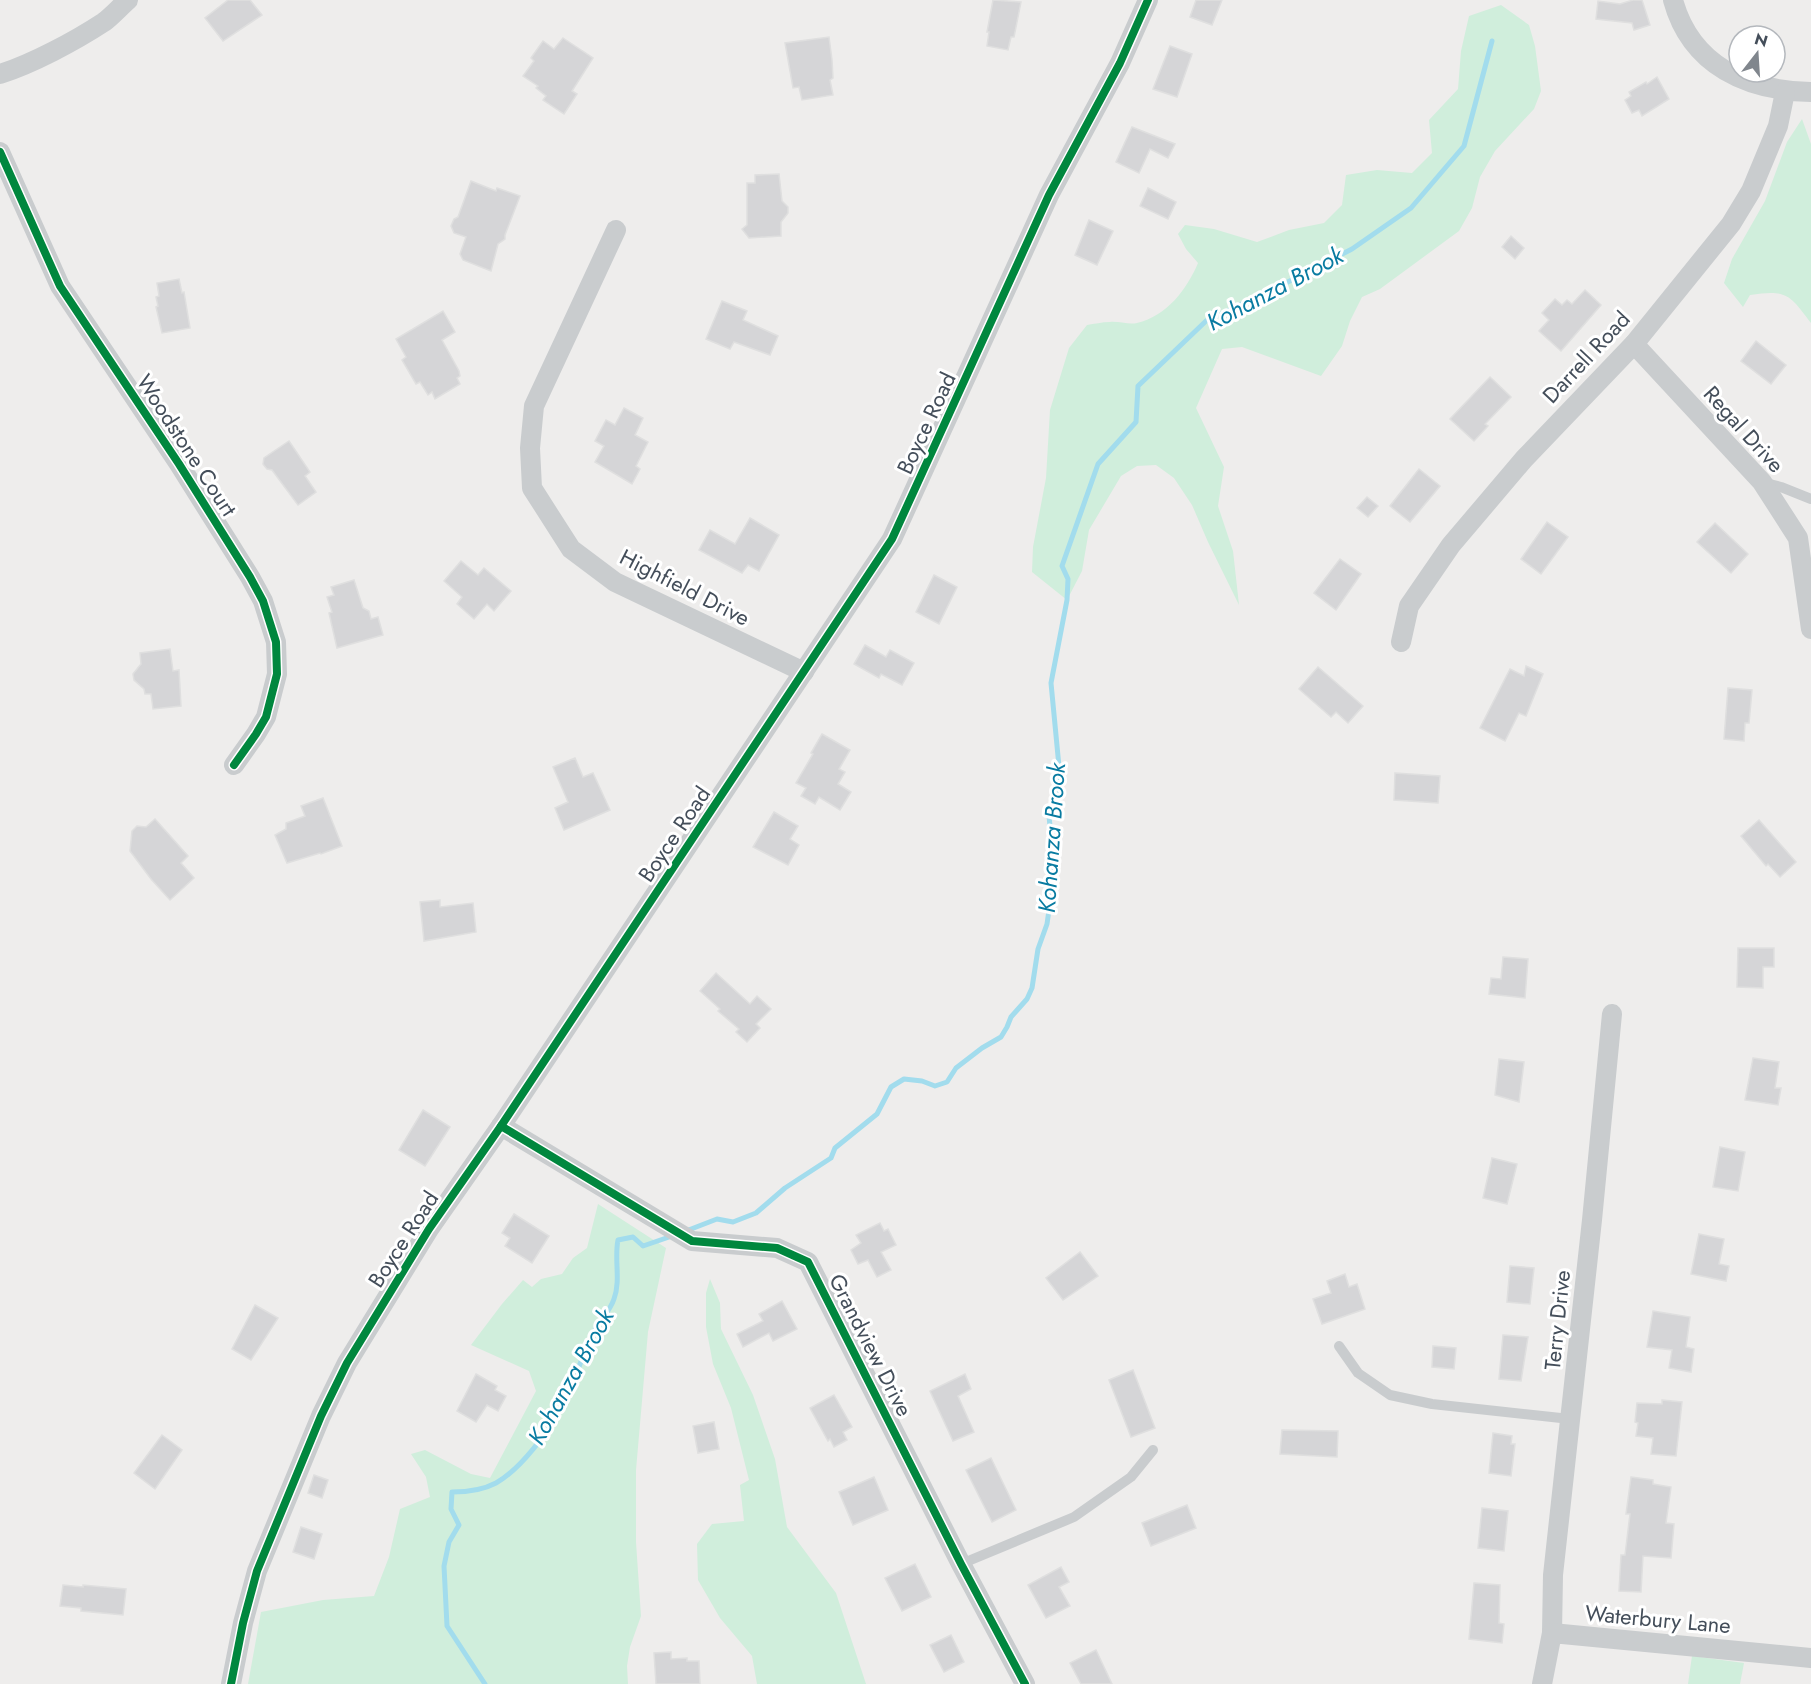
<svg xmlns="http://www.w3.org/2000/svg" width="1811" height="1684" font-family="Jost,sans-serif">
<rect width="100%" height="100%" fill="#eeedec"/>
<g fill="#d0eedc">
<path d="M1501,5l28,20 6,21 6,45 -7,18 -39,42 -15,26 -8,31 -13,23 -79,58 -18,8 -12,24 -8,25 -21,30 -79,-29 -20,2 -26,59 28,59 -6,39 15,45 6,54 -31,-63 -16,-37 -18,-27 -18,-13 -19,1 -16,10 -32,54 -7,41 -15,29 -35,-28 1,-25 13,-69 4,-68 19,-62 18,-23c7,-1 15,-3 23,-3 8,-1 19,3 27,1 30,-7 50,-34 61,-60l-12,-14 -8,-15 7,-9 29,4 43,13 32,-12 35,-7 18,-18 4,-30 31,-5 35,3 20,-20 -3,-33 29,-31 3,-38 8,-35z"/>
<path d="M1802,119l9,25v179c-21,-28 -24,-34 -61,-28l-7,12 -19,-24 8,-24 33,-58 22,-59z"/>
<path d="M598,1204l68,44 -18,84 -12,138v72l5,74 -11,31 -3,19 1,18h-380l13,-72 62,-12 51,-4 15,-39 11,-48 30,-12 -4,-20 -15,-23 14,-4 46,24 19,4 46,-87 -7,-20 -58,-26 31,-41 21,-24 9,7 9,-8 21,-5 11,-16 14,-10z"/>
<path d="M710,1279l10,24 1,26 32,66 22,64 12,68 49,66 30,91h-109l-5,-28 -32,-38 -22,-38 -1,-36 15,-20 32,-3 -4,-36 9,-5 -18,-72 -18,-44 -7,-37v-34z"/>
<path d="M1692,1656l52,7 -4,21h-52z"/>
</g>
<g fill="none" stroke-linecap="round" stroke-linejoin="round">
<g stroke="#a2dced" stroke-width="5">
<path d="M686,1231l31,-12 16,3 23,-9 29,-25 46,-30 4,-10 42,-34 14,-27 13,-8 18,2 13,5 12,-4 9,-14 26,-20 19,-11 6,-10 4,-10 16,-18 5,-11 6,-39 9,-25 4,-28 1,-50 -3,-30 8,-9 3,-30 -9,-94 16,-83 1,-21 -6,-13 36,-102 38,-42 2,-36 68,-65 74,-35 72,-37 59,-41 53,-62 28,-105"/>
<path d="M485,1684l-38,-58 -3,-60 5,-24 10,-17 -8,-16 1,-17c14,0 31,-2 44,-9 25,-14 53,-52 66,-77 13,-24 20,-52 33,-76 6,-11 15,-19 19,-31 7,-19 0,-40 4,-59l15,-3 10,9 29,-10"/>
</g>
</g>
<g fill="#d5d5d7" stroke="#dfdfdf" stroke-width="1.5">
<path d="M228,0h22l12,15 -39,26 -18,-23z"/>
<path d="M993,0l28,2 -7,35h-3l-3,13 -21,-4 2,-14h-2z"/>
<path d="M1196,0h26l-10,25 -22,-8z"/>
<path d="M1633,0h9l8,25 -16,5 -2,-7 -36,-4 2,-18 22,3z"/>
<path d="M829,37l3,23 1,18 -3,2 3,15 -31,5 -3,-13 -6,1 -8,-45z"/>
<path d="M563,38l30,20 -21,33 5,3 -13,20 -21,-14 3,-4 -10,-8 2,-2 -15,-10 11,-15 -3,-3 12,-17 11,8z"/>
<path d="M1170,46l22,8 -15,43 -24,-8z"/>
<path d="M1657,77l12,22 -27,17 -3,-6 -7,3 -7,-13 6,-4 -2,-4 17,-10 1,2z"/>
<path d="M1132,127l43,17 -7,14 -18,-9 -11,24 -23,-11z"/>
<path d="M779,174l3,27 6,6v6l-7,9v14l-32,2 -7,-9 5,-4v-42h8v-8z"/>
<path d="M471,181l25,10 1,-3 23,8 -15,39v4l-7,5 -7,27 -28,-11 -3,-6 6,-17 -12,-4 -3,-7 3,-7 4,-2z"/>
<path d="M1148,188l28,14 -8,17 -28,-13z"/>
<path d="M1089,220l24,11 -16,34 -22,-10z"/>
<path d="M1511,236l13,12 -9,11 -13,-12z"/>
<path d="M179,279l3,14 2,-1 6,36 -28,5 -6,-26 2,-1 -2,-9 3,-1 -2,-13z"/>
<path d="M1585,290l16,15 -40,46 -22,-20 10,-11 -7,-7 13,-14 7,6 5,-5 5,4z"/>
<path d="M722,301l25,10 -4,9 35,16 -8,19 -36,-13 -4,7 -24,-10z"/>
<path d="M443,311l12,21 -13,8 17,31 1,5 -3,2 3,6 -25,15 -3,-7 -4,3 -8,-13 -4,2 -14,-24 4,-3 -10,-18z"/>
<path d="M1756,341l30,24 -15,19 -30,-23z"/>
<path d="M1490,377l21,20 -26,27 3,2 -14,15 -24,-22z"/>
<path d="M624,408l19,10 -8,17 13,7 -12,24 4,3 -8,15 -37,-22 9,-16 -9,-5 11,-21 9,5z"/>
<path d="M289,441l21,31 -5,4 11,16 -18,13 -26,-35 -5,-1 -4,-5 1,-6z"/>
<path d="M1419,469l21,17 -30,36 -20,-16z"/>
<path d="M1367,497l11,9 -10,11 -11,-9z"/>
<path d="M750,518l29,17 -20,36 -11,-6 -6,8 -43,-23 11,-20 25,14z"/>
<path d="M1547,522l21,15 -27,37 -20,-15z"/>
<path d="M1715,523l33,31 -17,19 -34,-31z"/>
<path d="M1340,559l21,15 -25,36 -22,-17z"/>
<path d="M461,561l17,14 6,-7 27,23 -17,20 -7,-7 -13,15 -17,-15 5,-7 -18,-16z"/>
<path d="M934,575l23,12 -18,37 -23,-12z"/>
<path d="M354,580l9,28 6,3 2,8 7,-2 5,18 -46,13 -8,-35 3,-1 -5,-15 7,-2 -3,-8z"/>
<path d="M865,645l21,12 4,-7 24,13 -12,22 -21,-11 -2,4 -25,-14z"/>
<path d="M170,649l3,22 6,-1 2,36 -28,3 -2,-15h-6l-1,-5 -10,-9 -1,-6 8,-10 -1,-11z"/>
<path d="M1526,666l17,8 -17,42 -7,-3 -14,28 -25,-13 30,-59 14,7z"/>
<path d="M1318,667l45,39 -15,17 -12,-11 -5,5 -32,-28z"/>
<path d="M1728,688l24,2 -3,33h-4l-1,18 -20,-2z"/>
<path d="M822,734l28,16 -11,19 6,3 -7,12 13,8 -11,18 -21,-13 -4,7 -14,-8 5,-8 -10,-5 17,-29 -2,-1z"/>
<path d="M575,758l8,19 10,-4 17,37 -46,20 -9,-22 13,-6 -15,-35z"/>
<path d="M1395,773l45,3 -2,27 -44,-3z"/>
<path d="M323,798l19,48 -21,8 -1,-1 -33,10 -12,-28 11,-6v-6l19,-7 -4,-10z"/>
<path d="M774,812l24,14 -8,13 9,6 -11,20 -35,-18z"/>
<path d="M155,819l33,37 -7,7 13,15 -24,22 -19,-21 -21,-28 2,-20 5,-5 9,1z"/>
<path d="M1759,820l37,42 -16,15 -12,-13 -2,2 -25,-30z"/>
<path d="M440,900v7l33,-4 3,29 -52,9 -4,-39z"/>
<path d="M1738,948h36v19h-11v21l-26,-1z"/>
<path d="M1503,957l25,2 -3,39 -36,-4 2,-16 10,1z"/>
<path d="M716,973l34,31 7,-8 14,13 -15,15 4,4 -13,14 -11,-10 3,-3 -21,-18 2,-2 -20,-18z"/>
<path d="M1753,1058l26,4 -4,26h6l-3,17 -33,-5z"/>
<path d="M1499,1059l25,3 -5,40 -24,-7z"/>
<path d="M423,1110l27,17 -25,39 -26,-16z"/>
<path d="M1720,1147l25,5 -7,39 -25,-4z"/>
<path d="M1492,1158l25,6 -10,40 -24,-6z"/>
<path d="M514,1214l35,22 -17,27 -27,-17 5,-8 -8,-5z"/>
<path d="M880,1223l4,8 4,-2 8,16 -15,7 10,18 -14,7 -9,-17 -10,4 -7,-14 10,-7 -5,-8z"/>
<path d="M1699,1234l25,5 -5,25 10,2 -3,15 -35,-7z"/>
<path d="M1080,1252l18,24 -35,24 -17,-22z"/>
<path d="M1510,1266l24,2 -4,36 -23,-2z"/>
<path d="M1345,1274l4,13 8,-3 8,25 -43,15 -9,-25 18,-6 -4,-12z"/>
<path d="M782,1301l15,28 -24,12 -4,-8 -26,14 -6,-13 26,-13 -4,-7z"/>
<path d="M255,1305l23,13 -27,42 -19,-11z"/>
<path d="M1653,1311l37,6 -4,30 8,2 -3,23 -22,-4 3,-18 -25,-3z"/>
<path d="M1503,1335l25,2 -7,44 -22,-2z"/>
<path d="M1433,1346l23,2 -2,21 -22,-2z"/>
<path d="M1133,1370l22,58 -24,9 -22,-57z"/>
<path d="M476,1374l21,12 -2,4 11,6 -8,15 -11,-6 -11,17 -19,-11z"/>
<path d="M965,1374l6,15 -13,7 16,36 -21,9 -23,-50z"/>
<path d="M834,1395l18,32 -9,5 4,8 -13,7 -4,-8 -2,2 -18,-33z"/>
<path d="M1662,1400l20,2 -6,54 -25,-2 2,-16 -17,-2 2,-13 -3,-1 2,-19 25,1z"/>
<path d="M714,1422l5,27 -21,4 -5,-27z"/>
<path d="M1282,1430l56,1 -1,26 -57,-3z"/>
<path d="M1493,1433l19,3 -1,8h4l-4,32 -22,-3z"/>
<path d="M162,1435l20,15 -27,39 -21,-16z"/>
<path d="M991,1458l25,52 -24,12 -26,-52z"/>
<path d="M314,1475l14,5 -6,18 -14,-5z"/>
<path d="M874,1477l14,33 -35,15 -14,-33z"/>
<path d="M1631,1477l22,3v4l18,3 -5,36 8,1 -3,34 -28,-2 -2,36 -22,-1 2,-36h4l5,-41h-4z"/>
<path d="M1187,1505l9,23 -45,18 -9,-23z"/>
<path d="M1482,1508l26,3 -4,40 -26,-3z"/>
<path d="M301,1527l21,7 -8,25 -21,-7z"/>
<path d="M915,1564l16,33 -29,14 -17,-33z"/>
<path d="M1061,1567l8,15 -10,5 11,19 -24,12 -18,-33z"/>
<path d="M1474,1583l26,2 -1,38 5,1 -2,19 -33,-4z"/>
<path d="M63,1585l20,2v-2l43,4 -3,26 -42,-4v-3l-21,-2z"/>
<path d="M951,1635l13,27 -20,10 -14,-27z"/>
<path d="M1096,1650l16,34h-31l-11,-21z"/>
<path d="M671,1652v7l16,-1v3h12l1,23h-44l-2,-31z"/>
</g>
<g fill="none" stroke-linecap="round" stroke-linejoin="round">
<g stroke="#c9ccce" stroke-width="10">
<path d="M1762,482l19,5 30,12"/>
<path d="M1339,1346l19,27 32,22 42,9 138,15"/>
<path d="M961,1564l113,-47 57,-40 22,-27"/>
</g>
<g stroke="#c9ccce" stroke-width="20">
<path d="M1673,0c18,66 75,91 138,92"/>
<path d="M0,74c32,-10 75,-33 104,-52 8,-6 16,-15 24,-22"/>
<path d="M0,152l60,134 119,178 71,113 13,24 13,41 1,32 -11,43 -10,17 -22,31"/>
<path d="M616,230l-82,176 -4,42 2,40 39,61 44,33 189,90"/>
<path d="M1634,344l128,138 36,56 13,91"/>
<path d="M1401,642l8,-36 42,-61 73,-86 110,-115 97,-120 20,-33 27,-65 7,-34"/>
<path d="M501,1126l191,115 85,7 31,14 153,302 64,120"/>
<path d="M1552,1633l1,-58 39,-355 20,-206"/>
<path d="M231,1684l12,-61 14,-52 64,-155 26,-53 82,-134 72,-103 391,-587 157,-344 71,-132 28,-63"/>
<path d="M1542,1684l10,-51 259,25"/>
</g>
<g stroke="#fff" stroke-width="11">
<g id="cycleway">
<path d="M0,152l60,134 119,178 71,113 13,24 13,41 1,32 -11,43 -10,17 -22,31"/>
<path d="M501,1126l191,115 85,7 31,14 153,302 64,120"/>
<path d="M231,1684l12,-61 14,-52 64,-155 26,-53 82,-134 72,-103 391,-587 157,-344 71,-132 28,-63"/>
</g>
</g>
<use href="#cycleway" stroke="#00873e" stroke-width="8"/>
</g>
<g text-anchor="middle" stroke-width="6" stroke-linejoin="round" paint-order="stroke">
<g font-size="22" fill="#444e5a" stroke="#fff">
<text transform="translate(1586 357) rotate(-47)" y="8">Darrell Road</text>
<text transform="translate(926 423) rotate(-65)" y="8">Boyce Road</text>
<text transform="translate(1744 429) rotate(48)" y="8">Regal Drive</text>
<text transform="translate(187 445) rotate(57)" y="8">Woodstone Court</text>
<text transform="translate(685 587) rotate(27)" y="8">Highfield Drive</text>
<text transform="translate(674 834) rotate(-56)" y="8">Boyce Road</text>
<text transform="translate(403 1239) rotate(-57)" y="8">Boyce Road</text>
<text transform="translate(1557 1320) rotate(-84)" y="8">Terry Drive</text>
<text transform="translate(871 1345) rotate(63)" y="8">Grandview Drive</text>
<text transform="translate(1658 1619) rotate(5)" y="8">Waterbury Lane</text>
</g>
<g font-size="24" font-style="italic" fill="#087ba1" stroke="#fff">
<text transform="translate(1275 289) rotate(-28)" y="8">Kohanza Brook</text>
<text transform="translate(1052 838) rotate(-86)" y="8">Kohanza Brook</text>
<text transform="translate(571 1377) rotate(-61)" y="8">Kohanza Brook</text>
</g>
</g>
<g transform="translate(1757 54) rotate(17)"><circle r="28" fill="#ffffff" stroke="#b4b8bd" stroke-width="1.5"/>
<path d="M0-4.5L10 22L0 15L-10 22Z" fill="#80868d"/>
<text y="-9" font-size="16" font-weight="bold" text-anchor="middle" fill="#444e5a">N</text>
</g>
</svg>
